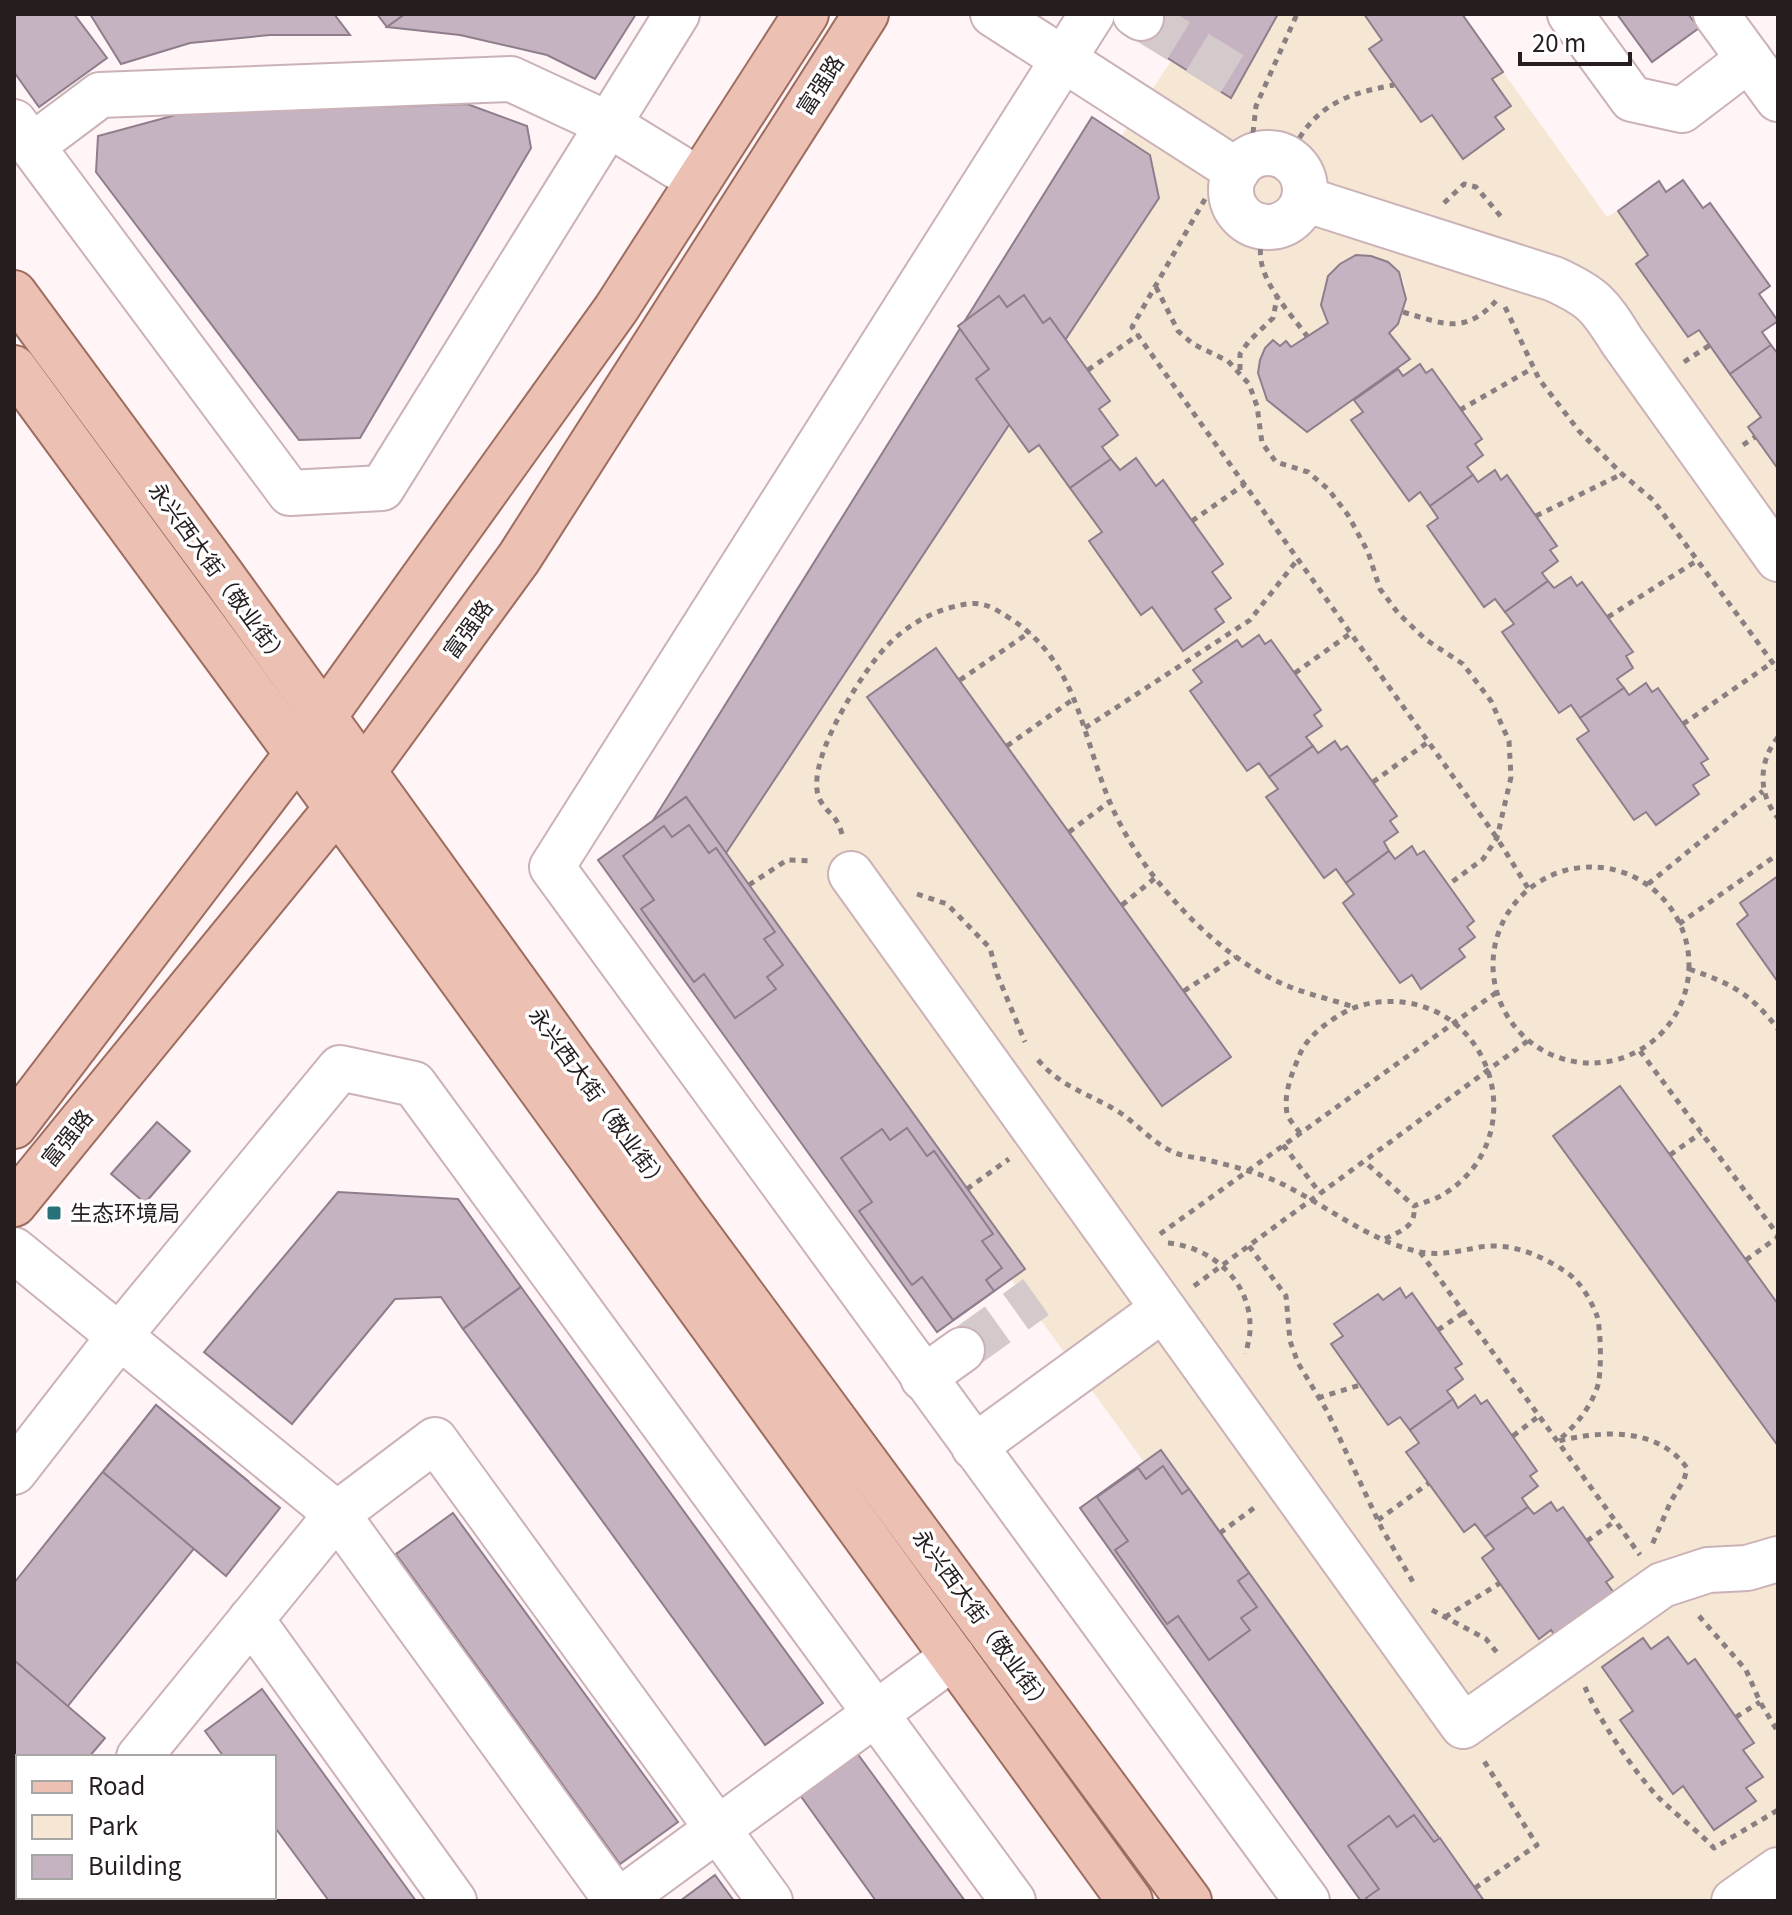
<svg xmlns="http://www.w3.org/2000/svg" width="1792" height="1915" font-family="Georgia,'Noto Sans SC',serif">
<rect width="100%" height="100%" fill="#fff4f6"/>
<path fill="#f6e6d4" fill-rule="evenodd" d="M1278,14h86l18,26 -13,10 52,72 11,-7 31,43 41,-29 -9,-12 16,-11 -19,-27 11,-7 104,145 11,-6 30,44 -12,9 52,73 11,-7 62,87 -13,10 30,42v407l-38,27 8,12 -11,9 41,58v322l-157,-217 -68,49 225,310v404l-73,51h-221l-323,-451 -17,12 -133,-183 -285,-426 283,-428 19,27 11,-7 63,87 -13,10 52,73 11,-8 31,44 32,-42 16,-11 -19,-26 -49,-91 -7,5 -20,-28 -16,12 -18,-23 16,-12 -19,-26 10,-8 -43,-61 93,-142 -9,-43 -29,-18 50,-76 60,37zM1356,255c10,1 22,2 31,7 28,15 21,53 2,71l21,26 -12,10 5,7 16,-12 63,75 -7,5 -8,23 11,15 17,-12 6,10 7,-4 49,70 -7,4 8,11 -16,12 12,15 16,-11 7,9 5,-4 50,70 -6,4 7,12 -16,11 12,16 23,-3 6,-4 50,70 -7,5 7,12 -15,10 5,10 -42,30 -10,-13 -12,7 -56,-80 11,-8 -18,-26 -12,8 -57,-80 12,-9 -19,-25 -12,8 -56,-80 11,-9 -18,-26 -12,8 -57,-79 12,-9 -9,-12 -47,32c-10,-9 -20,-16 -31,-23 -22,-15 -20,-52 -3,-69l7,6 6,-5 5,6 37,-24c-12,-34 -3,-51 28,-68zM1259,635l6,9 6,-4 50,70 -7,5 -8,22 12,16 23,-3 6,-3 50,69 -7,5 8,11 -14,10 11,17 16,-12 62,74 -6,6 7,10 -15,12 5,9 -42,30 -10,-13 -12,7 -57,-79 11,-9 -18,-25 -69,-72 11,-8 -19,-26 -12,8 -57,-80 12,-9 -8,-13 43,-29 5,7zM936,648l295,408 -68,50 -295,-408zM1400,1288l6,10 6,-4 50,69 -7,5 8,12 -16,11 11,17 17,-12 6,8 6,-3 50,69 -7,6 7,10 -15,12 12,16 16,-12 7,9 6,-4 43,75 -46,61 -9,-13 -12,8 -57,-80 12,-9 -19,-25 -12,7 -57,-79 13,-9 -19,-26 -12,8 -56,-80 11,-9 -8,-13 43,-29 5,6zM1668,1637l20,27 7,-4 59,82 -11,8 19,27 -16,11 9,12 -72,-14 -10,7 -52,-73 12,-9 10,-73 8,11z"/>
<g fill="#c6b3c2" stroke="#8f7d8b" stroke-width="2">
<path d="M14,14h60l33,44 -68,49 -25,-35z"/>
<path d="M90,14h244l16,21h-80l-80,8 -69,21z"/>
<path d="M377,14h28l-18,13z"/>
<path d="M405,14h231l-41,65 -48,-24 -87,-20 -73,-8z"/>
<path d="M1143,14h135l-47,84 -100,-63z"/>
<path d="M1364,14h98l41,58 -11,7 19,27 -16,11 9,12 -41,30 -31,-44 -11,7 -52,-73 13,-9z"/>
<path d="M1617,14h71l11,14 -47,34z"/>
<path d="M467,104l60,22 4,22 -171,290 -61,2 -203,-268 2,-36 85,-23z"/>
<path d="M1092,117l58,38 9,43 -433,655 -40,-56 -34,25z"/>
<path d="M1683,180l20,28 7,-5 60,83 -11,8 19,27 -16,11 9,13 -41,29 -31,-44 -11,7 -52,-73 12,-9 -30,-44 41,-30 7,11z"/>
<path d="M1356,255l15,1 17,6 11,10 7,27 -8,25 -9,9 21,26 -103,73 -40,-32 -9,-27 2,-13 5,-12 8,-8 7,6 6,-5 5,6 37,-24 -7,-18 7,-29 12,-12z"/>
<path d="M1024,295l19,28 7,-5 60,83 -11,8 19,26 -16,12 9,12 -41,29 -31,-43 -10,7 -53,-73 13,-10 -31,-43 41,-30 8,11z"/>
<path d="M1771,345l7,9v115l-30,-42 13,-10 -31,-43z"/>
<path d="M1420,364l6,9 6,-4 50,70 -7,5 8,11 -16,12 6,8 -43,31 -10,-14 -11,9 -58,-81 12,-8 -9,-12 44,-31 5,7z"/>
<path d="M1136,458l20,28 7,-6 60,84 -11,8 19,26 -16,11 9,13 -41,29 -31,-44 -11,8 -52,-74 13,-9 -32,-44 41,-29 9,11z"/>
<path d="M1495,470l6,10 6,-5 50,71 -7,4 8,11 -16,12 6,8 -43,31 -10,-13 -11,8 -57,-81 11,-8 -8,-12 43,-31 5,7z"/>
<path d="M1571,577l6,9 5,-4 51,70 -7,4 7,12 -16,11 7,9 -44,30 -9,-13 -12,8 -57,-81 12,-8 -9,-12 43,-31 6,7z"/>
<path d="M1259,635l6,9 6,-4 50,70 -7,5 8,11 -16,11 7,9 -44,31 -10,-14 -12,8 -57,-80 12,-9 -9,-12 44,-30 5,7z"/>
<path d="M936,648l295,409 -69,49 -295,-409z"/>
<path d="M1646,683l6,9 6,-4 50,71 -7,4 8,12 -16,10 6,9 -43,31 -10,-13 -12,8 -57,-81 12,-8 -9,-13 44,-30 5,7z"/>
<path d="M1335,741l6,9 6,-4 50,70 -7,5 8,11 -14,10 5,9 -43,32 -10,-14 -12,9 -58,-81 12,-8 -9,-12 44,-31 5,7z"/>
<path d="M686,797l339,472 -88,63 -339,-472z"/>
<path d="M689,825l20,28 7,-5 59,84 -11,7 19,26 -16,12 9,12 -41,29 -31,-44 -10,8 -53,-73 13,-9 -31,-44 41,-30 8,11z"/>
<path d="M1412,846l5,9 7,-4 50,70 -7,6 8,10 -16,12 6,8 -44,32 -9,-14 -12,8 -57,-80 11,-9 -8,-11 43,-32 6,8z"/>
<path d="M1778,876v106l-41,-58 11,-9 -8,-12z"/>
<path d="M1620,1086l158,218v142l-225,-310z"/>
<path d="M157,1122l33,29 -45,52 -34,-29z"/>
<path d="M907,1128l20,28 7,-5 59,83 -11,7 20,27 -16,12 8,11 -41,29 -31,-43 -10,8 -53,-74 13,-9 -31,-44 41,-29 8,11z"/>
<path d="M338,1192l120,7 63,88 -58,42 -22,-32 -46,2 -103,125 -88,-72z"/>
<path d="M521,1287l302,416 -58,42 -302,-416z"/>
<path d="M1400,1288l6,10 6,-5 50,71 -7,4 8,11 -16,12 6,8 -43,31 -10,-13 -12,8 -57,-81 12,-8 -9,-12 44,-30 5,6z"/>
<path d="M1475,1395l6,9 6,-4 50,71 -7,5 8,10 -16,12 6,9 -43,30 -10,-13 -11,8 -58,-80 13,-9 -9,-13 43,-31 5,9z"/>
<path d="M156,1405l92,76 -221,276h-9v11l-4,5v-190z"/>
<path d="M156,1405l124,103 -54,68 -123,-104z"/>
<path d="M1161,1450l314,438 9,13h-123l-281,-393z"/>
<path d="M1163,1466l19,28 7,-5 60,84 -11,8 19,26 -16,11 9,12 -41,30 -31,-44 -11,8 -52,-74 13,-9 -31,-44 41,-29 8,11z"/>
<path d="M1551,1502l6,9 6,-4 50,70 -7,5 8,11 -54,51 -9,-14 -12,9 -57,-81 12,-9 -9,-12 43,-30 6,7z"/>
<path d="M453,1513l225,309 -58,42 -224,-310z"/>
<path d="M1668,1637l20,27 7,-5 59,84 -11,7 20,27 -17,11 10,13 -42,29 -31,-44 -10,8 -53,-74 13,-9 -31,-44 41,-29 8,11z"/>
<path d="M14,1660l91,78 -16,19h-71v21l-4,-4z"/>
<path d="M262,1689l154,212h-87l-55,-75v-69h-50l-19,-26z"/>
<path d="M857,1753l108,148h-89l-76,-106z"/>
<path d="M1414,1815l20,27 6,-4 44,63h-116l-2,-3 13,-9 -31,-43 41,-30 8,11z"/>
<path d="M715,1875l19,26h-54z"/>
</g>
<g fill="none" stroke-linecap="round" stroke-linejoin="round">
<g stroke="#d4c9cb" stroke-width="44" stroke-dasharray="44 22" stroke-linecap="butt">
<path d="M1141,18l91,56"/>
<path d="M962,1350l74,-53"/>
</g>
<g stroke="#cbb2b6" stroke-width="48">
<g id="minor">
<path d="M993,14l244,157"/>
<path d="M1092,14l-540,853 755,1034"/>
<path d="M1135,14l6,4"/>
<path d="M1570,14l62,85 50,11 67,-51"/>
<path d="M1716,14l62,85"/>
<path d="M14,122l276,371 92,-5 295,-474"/>
<path d="M32,146l68,-51 411,-16 97,45 91,56"/>
<circle cx="1268" cy="190" r="37"/>
<path d="M1304,199l250,80c39,18 45,25 68,62l156,218"/>
<path d="M851,874l612,852 199,-141 46,-15 39,-2 31,-9"/>
<path d="M14,1250l323,264 280,387"/>
<path d="M923,1378l39,-28"/>
<path d="M974,1447l189,-138"/>
<path d="M14,1472l115,-148 211,-256 74,16 599,817"/>
<path d="M251,1619l203,282"/>
<path d="M139,1757l198,-243 98,-74 335,461"/>
<path d="M22,1901l3,-4"/>
<path d="M619,1901l334,-244"/>
<path d="M1734,1901l44,-31"/>
</g>
</g>
<g stroke="#9e6d5f" stroke-width="48">
<g id="major">
<path d="M14,293l207,281 460,638 508,689"/>
<path d="M14,368l323,440 793,1093"/>
<path d="M14,1126l283,-372 319,-445 190,-295"/>
<path d="M14,1204l323,-396 182,-250 347,-544"/>
</g>
</g>
<g stroke="#8a8082" stroke-width="5" stroke-dasharray="6 6" stroke-linecap="butt">
<path d="M1253,133l3,-27 41,-92"/>
<path d="M1285,157c8,-8 13,-17 19,-26 24,-32 53,-39 90,-46"/>
<path d="M1205,199l-73,128 365,511 31,50"/>
<path d="M1444,203l20,-19 12,3 27,32"/>
<path d="M1269,227c-27,37 16,79 38,109"/>
<path d="M1156,287l22,44 15,13 35,17 21,23 8,22 5,37 14,19 32,10 20,17 20,26 20,37 12,37 18,24 27,26 38,25 28,37 18,40 2,36 -14,61 -14,21 -35,26"/>
<path d="M1505,307l34,72 40,52 43,43 31,26 125,170"/>
<path d="M1403,312c41,12 61,23 93,-11"/>
<path d="M1684,362l26,-17"/>
<path d="M1088,370l50,-35"/>
<path d="M1240,370v-16l9,-13 24,-23 4,-20"/>
<path d="M1460,410l73,-42"/>
<path d="M1743,445l12,-8"/>
<path d="M1536,516l86,-42"/>
<path d="M1192,521l53,-37"/>
<path d="M1608,617l90,-57"/>
<path d="M1295,673l56,-40"/>
<path d="M960,680l70,-48"/>
<path d="M1683,724l90,-62"/>
<path d="M1085,728l165,-108 48,-61"/>
<path d="M1778,737c-20,25 -20,57 0,81"/>
<path d="M1007,746l68,-48"/>
<path d="M1373,782l55,-40"/>
<path d="M1069,832l40,-30"/>
<path d="M842,834c-6,-21 -14,-19 -22,-34 -16,-31 30,-106 49,-132 20,-29 46,-50 80,-60 29,-8 36,-6 62,11 66,43 70,113 98,181 11,27 28,55 46,78 37,46 81,87 135,109 21,8 43,13 64,20"/>
<circle cx="1591" cy="965" r="98"/>
<path d="M1648,884l115,-93"/>
<path d="M749,885l38,-25 26,1"/>
<path d="M917,894l30,10 43,44 7,26 28,68"/>
<path d="M1122,905l33,-27"/>
<path d="M1679,924l99,-70"/>
<path d="M1689,969c43,15 61,24 89,60"/>
<path d="M1184,991l52,-34"/>
<path d="M1640,1051l138,184"/>
<path d="M1038,1060c24,28 52,34 81,52 18,12 34,31 54,40 9,4 20,5 30,7 25,6 51,12 75,23 47,22 90,59 142,70 21,4 39,-1 60,-5 30,-5 61,8 86,25 14,9 25,28 31,44 4,13 5,60 0,72 -8,22 -22,38 -39,53 43,-10 99,-15 129,27l-3,12 -13,21 -19,44"/>
<path d="M1300,1133c-4,-6 -12,-14 -13,-20 -4,-20 6,-42 13,-59 8,-18 26,-31 43,-41 18,-10 39,-13 59,-11 96,11 126,137 45,190 -9,7 -23,10 -33,14l-50,-45"/>
<path d="M1283,1145l37,48"/>
<path d="M1670,1155l31,-22"/>
<path d="M967,1189l42,-30"/>
<path d="M1160,1234l337,-242"/>
<path d="M1385,1239c17,-9 31,-12 29,-33"/>
<path d="M1168,1243c44,4 84,39 82,87 0,8 -3,16 -4,24"/>
<path d="M1249,1246l37,50 4,45 8,22 29,48 54,116 32,55"/>
<path d="M1420,1252l220,303"/>
<path d="M1746,1260l32,-23"/>
<path d="M1194,1286l335,-246"/>
<path d="M1438,1330l25,-17"/>
<path d="M1318,1398l42,-13"/>
<path d="M1513,1436l26,-20"/>
<path d="M1378,1520l51,-37"/>
<path d="M1220,1533l38,-28"/>
<path d="M1587,1541l28,-20"/>
<path d="M1432,1610l54,29 13,16"/>
<path d="M1699,1616l47,54 14,32 18,30"/>
<path d="M1445,1617l55,-34"/>
<path d="M1585,1687c12,30 50,86 73,110 18,18 38,32 56,51l64,-38"/>
<path d="M1736,1717l24,-15"/>
<path d="M1475,1888l62,-43 -55,-87"/>
</g>
<use href="#minor" stroke="#fff" stroke-width="44"/>
<use href="#major" stroke="#ecc1b4" stroke-width="44"/>
</g>
<rect fill="#277178" stroke="#fff" stroke-width="3" x="46" y="1205" width="16" height="16" rx="4"/>
<g text-anchor="middle" stroke-width="7" stroke-linejoin="round" paint-order="stroke">
<g font-size="22" fill="#261d1f" stroke="#fff">
<text transform="translate(820 85) rotate(-57)" y="8">富强路</text>
<text transform="translate(219 574) rotate(54)" y="8">永兴西大街（敬业街）</text>
<text transform="translate(468 629) rotate(-54)" y="8">富强路</text>
<text transform="translate(599 1099) rotate(54)" y="8">永兴西大街（敬业街）</text>
<text transform="translate(67 1138) rotate(-51)" y="8">富强路</text>
<text transform="translate(983 1621) rotate(54)" y="8">永兴西大街（敬业街）</text>
</g>
<g font-size="22" fill="#261d1f" stroke="#fff" text-anchor="start">
<text x="70" y="1221">生态环境局</text>
</g>
</g>
<rect width="1792" height="1915" fill="none" stroke="#261d1f" stroke-width="32"/>
<rect x="16" y="1755" width="260" height="144" fill="#ffffff" stroke="#a8a5a5" stroke-width="2"/>
<rect x="32" y="1781" width="40" height="12" fill="#ecc1b4" stroke="#a8a5a5" stroke-width="2"/>
<text x="88" y="1795" font-size="24" fill="#261d1f">Road</text>
<rect x="32" y="1815" width="40" height="24" fill="#f6e6d4" stroke="#a8a5a5" stroke-width="2"/>
<text x="88" y="1835" font-size="24" fill="#261d1f">Park</text>
<rect x="32" y="1855" width="40" height="24" fill="#c6b3c2" stroke="#a8a5a5" stroke-width="2"/>
<text x="88" y="1875" font-size="24" fill="#261d1f">Building</text>
<path d="M1520 52v12h110v-12" fill="none" stroke="#261d1f" stroke-width="4"/>
<text x="1532" y="52" font-size="24" fill="#261d1f" stroke="#ffffff" stroke-width="6" paint-order="stroke">20 m</text>
</svg>
